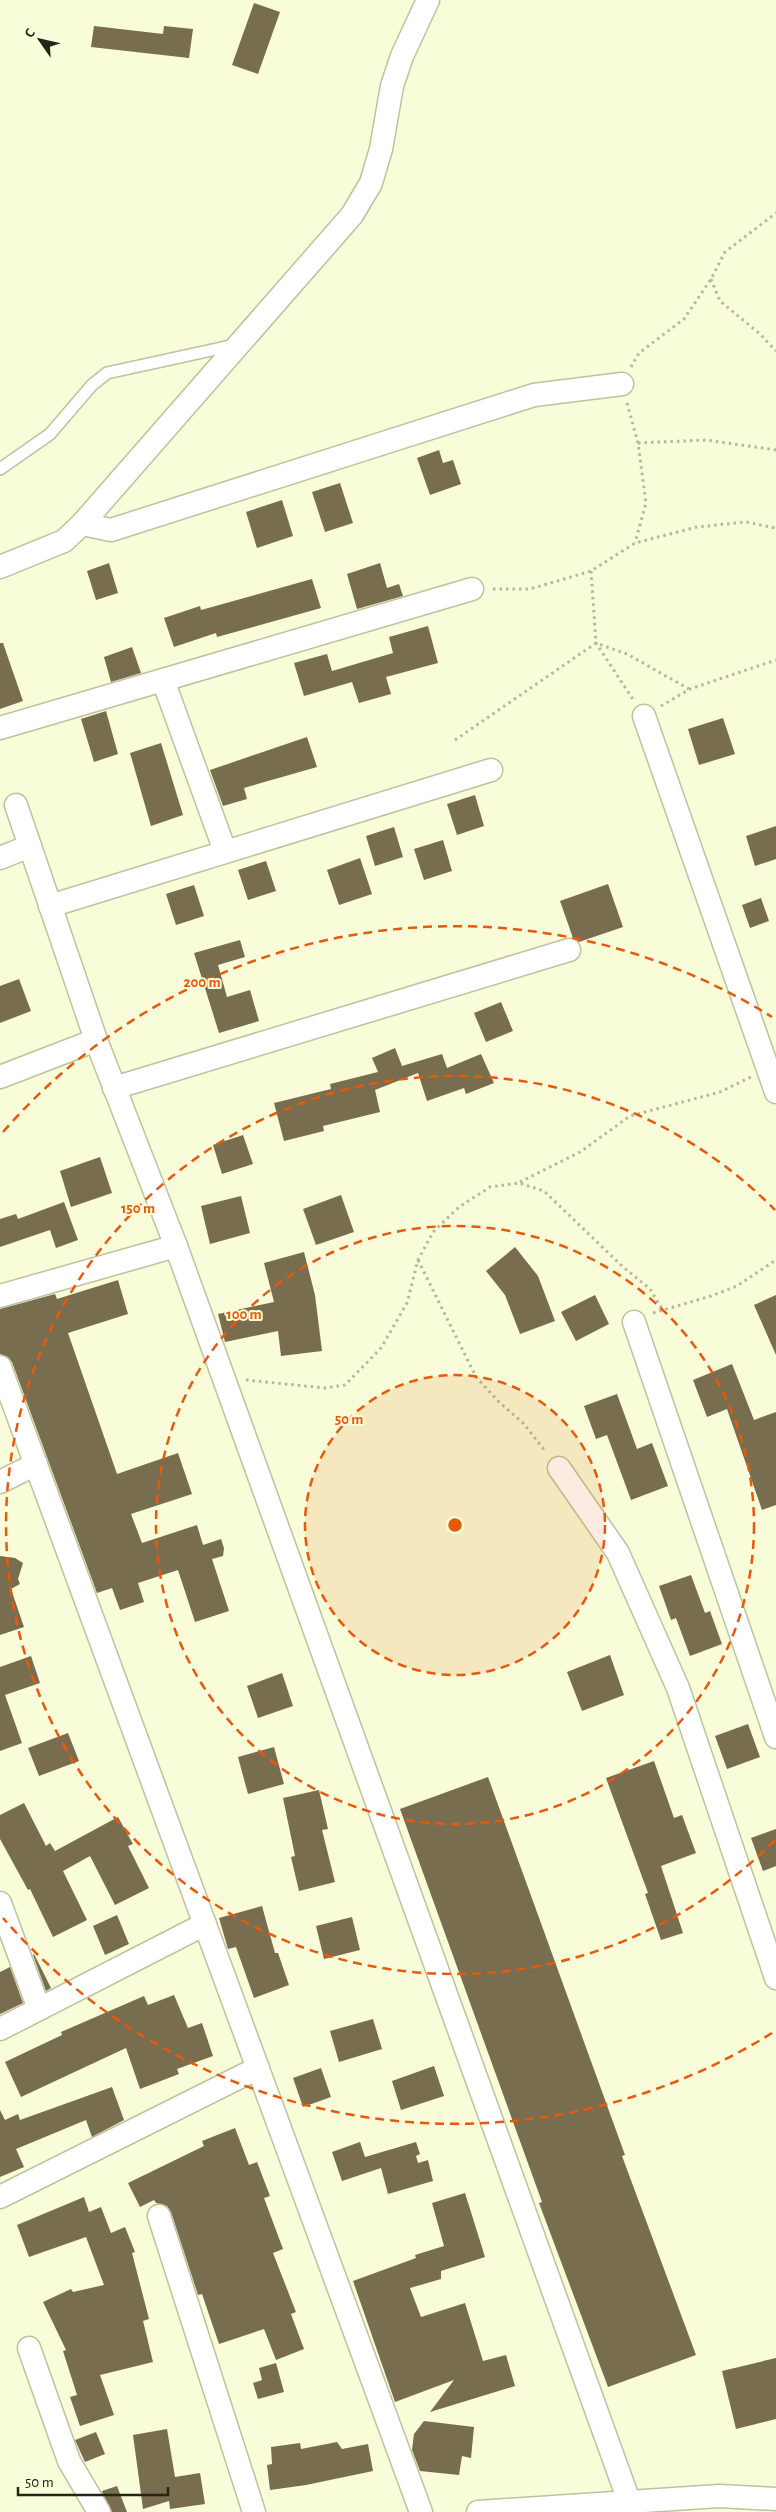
<svg xmlns="http://www.w3.org/2000/svg" width="776" height="2512" font-family="'Alegreya Sans',sans-serif">
<rect width="100%" height="100%" fill="#f8fcd8"/>
<g fill="#786d4e">
<path d="M254,3l26,9 -22,62 -26,-9z"/>
<path d="M94,26l69,8 1,-8 29,3 -4,29 -98,-11z"/>
<path d="M439,450l4,13 10,-3 8,24 -31,11 -13,-37z"/>
<path d="M340,483l13,40 -28,9 -13,-40z"/>
<path d="M282,500l11,36 -36,12 -11,-36z"/>
<path d="M109,563l9,30 -22,7 -9,-29z"/>
<path d="M380,563l7,25 12,-4 4,12 -46,13 -10,-35z"/>
<path d="M312,579l9,29 -104,29 -1,-4 -42,14 -10,-29 36,-12 1,4z"/>
<path d="M428,626l10,37 -52,14 5,17 -32,9 -7,-21 -48,14 -10,-33 33,-9 5,17 61,-18 -4,-16z"/>
<path d="M0,643h3l20,58 -23,8z"/>
<path d="M132,647l9,26 -30,9 -7,-25z"/>
<path d="M106,711l12,43 -24,8 -13,-43z"/>
<path d="M723,718l12,36 -36,11 -11,-36z"/>
<path d="M307,737l10,30 -73,21 3,11 -24,7 -13,-36z"/>
<path d="M161,743l22,72 -32,11 -21,-73z"/>
<path d="M475,795l9,31 -27,9 -10,-31z"/>
<path d="M776,826v33l-21,7 -9,-30z"/>
<path d="M394,827l9,30 -28,9 -9,-30z"/>
<path d="M443,840l9,31 -28,9 -10,-31z"/>
<path d="M360,858l12,36 -33,11 -12,-35z"/>
<path d="M266,861l10,30 -28,9 -10,-30z"/>
<path d="M608,884l15,43 -44,15 -6,-4 -13,-37z"/>
<path d="M194,885l10,31 -28,9 -10,-31z"/>
<path d="M761,898l8,23 -19,7 -8,-23z"/>
<path d="M240,940l5,17 -27,8 9,32 23,-7 9,31 -40,12 -25,-80z"/>
<path d="M19,979l12,32 -31,12v-37z"/>
<path d="M501,1002l12,29 -27,11 -12,-29z"/>
<path d="M395,1048l7,18 40,-12 5,14 34,-14 13,29 -28,11 -2,-6 -37,13 -9,-28 -43,17 5,22 -57,14 1,5 -40,10 -10,-38 57,-14 -1,-5 48,-12 -6,-14z"/>
<path d="M243,1135l10,29 -31,10 -9,-29z"/>
<path d="M100,1157l12,36 -41,14 -11,-36z"/>
<path d="M341,1195l13,37 -38,13 -13,-36z"/>
<path d="M241,1196l9,37 -40,11 -9,-38z"/>
<path d="M64,1202l14,38 -22,8 -6,-18 -50,17v-28l16,-5 2,5z"/>
<path d="M515,1247l23,29 17,45 -35,13 -15,-39 -19,-24z"/>
<path d="M304,1252l11,43 7,56 -41,5 -3,-25 -53,11 -7,-28 56,-12 -10,-39z"/>
<path d="M118,1280l10,34 -60,19 49,141 61,-21 14,41 -61,20 11,29 55,-18 6,20 18,-6 3,9 -1,8 -11,3 17,52 -34,11 -17,-52 -40,13 6,19 -24,8 -8,-22 -15,5 -85,-231 -4,-5 -8,-3v-45l55,-15 2,5z"/>
<path d="M595,1295l14,29 -33,17 -15,-29z"/>
<path d="M776,1295v60l-22,-50z"/>
<path d="M732,1364l22,56 22,-8v93l-14,5 -35,-101 -20,8 -14,-37z"/>
<path d="M617,1394l20,55 15,-6 16,43 -37,14 -24,-65 -11,4 -12,-33z"/>
<path d="M0,1556l15,2 8,5 -5,16 2,5 -9,5 13,38 -24,8z"/>
<path d="M691,1575l14,38 5,-2 12,33 -32,12 -14,-38 -5,2 -12,-34z"/>
<path d="M610,1655l14,40 -42,16 -15,-39z"/>
<path d="M31,1656l9,27 -35,12 17,48 -22,8v-84z"/>
<path d="M282,1673l11,33 -35,12 -11,-32z"/>
<path d="M748,1724l12,33 -33,12 -12,-33z"/>
<path d="M68,1733l11,28 -40,15 -11,-28z"/>
<path d="M274,1747l10,37 -36,10 -10,-37z"/>
<path d="M654,1761l20,57 8,-3 14,38 -35,13 22,67 -22,7 -16,-46 3,-1 -42,-115z"/>
<path d="M488,1777l137,378 -3,1 74,199 -88,32 -69,-184 3,-1 -142,-393z"/>
<path d="M319,1790l9,39 -6,1 13,52 -36,9 -8,-34 4,-1 -12,-58z"/>
<path d="M24,1803l22,43 4,-3 5,8 63,-34 15,27 -5,2 21,42 -34,17 -25,-49 -27,15 24,49 -34,17 -23,-48 -2,1 -28,-51v-24z"/>
<path d="M776,1829v37l-13,5 -12,-33z"/>
<path d="M262,1906l13,47h3l11,32 -35,13 -18,-51 -8,2 -9,-31z"/>
<path d="M117,1915l12,29 -24,11 -12,-29z"/>
<path d="M352,1917l8,33 -36,9 -8,-33z"/>
<path d="M34,1954l17,34 -5,3 -13,-36z"/>
<path d="M10,1967l13,36 -23,11v-42z"/>
<path d="M174,1995l14,33 14,-5 11,33 -36,13 2,5 -39,15 -14,-41 -105,49 -16,-35 57,-27 -1,-3 83,-36 4,9z"/>
<path d="M373,2019l9,30 -43,13 -9,-31z"/>
<path d="M434,2066l10,30 -43,14 -9,-29z"/>
<path d="M321,2068l10,29 -28,10 -10,-29z"/>
<path d="M112,2087l12,33 -32,17 -6,-17 -70,29 8,18 -24,10v-67l5,10 13,-6 2,6z"/>
<path d="M235,2128l14,37 8,-3 13,34 -6,2 19,51 -10,4 23,59 -5,2 13,35 -28,11 -12,-31 -45,15 -17,-50 -4,1 -27,-83 -4,-6 -11,-3 -2,-3 -14,7 -12,-24 76,-37 -2,-5z"/>
<path d="M360,2142l5,15 51,-15 4,12 -4,2 2,7 10,-3 5,21 -45,13 -7,-26 -39,13 -10,-29z"/>
<path d="M465,2193l20,64 -44,14v8l-31,9 11,29 44,-14 18,58 23,-6 9,31 -85,26 24,-32 -59,22 -42,-121 63,-23 -1,-3 29,-9 -12,-43z"/>
<path d="M84,2197l5,15 12,-5 10,26 14,-6 10,25 -3,1 17,66 -6,2 10,41 -53,13 14,40 -34,11 -10,-29 7,-2 -14,-44 3,-1 -23,-48 28,-13 2,3 31,-7 -18,-48 -57,20 -12,-32z"/>
<path d="M776,2358v61l-40,10 -14,-58z"/>
<path d="M276,2363l8,29 -26,7 -5,-16 9,-3 -3,-12z"/>
<path d="M424,2421l50,6 -3,31 -9,-2 -3,19 -39,-4 -8,-21 2,-16z"/>
<path d="M167,2429l8,48 25,-4 5,31 -35,5 -1,-8 -26,8 -10,-74z"/>
<path d="M96,2432l9,22 -20,8 -10,-22z"/>
<path d="M337,2442l5,7 26,-5 5,27 -67,14 -36,5 -3,-25 5,-1 -1,-17 29,-4 1,6z"/>
<path d="M117,2486l10,26h-15l-9,-18 -1,-3z"/>
</g>
<g fill="none" stroke-linecap="round" stroke-linejoin="round">
<g stroke="#bdc29f" stroke-width="14">
<path id="service" d="M0,469l50,-35 42,-49 15,-12 128,-28"/>
</g>
<g stroke="#bdc29f" stroke-width="25">
<g id="minor">
<path d="M82,524l29,6 423,-135 88,-11"/>
<path d="M0,567l64,-26 18,-17 270,-309 19,-32 10,-34 11,-63 10,-30 26,-56"/>
<path d="M163,680l62,171"/>
<path d="M644,716l132,376"/>
<path d="M0,728l472,-139"/>
<path d="M16,805l80,235 80,206 453,1255"/>
<path d="M0,858l30,-12"/>
<path d="M50,906l441,-136"/>
<path d="M0,1077l96,-37"/>
<path d="M114,1088l455,-138"/>
<path d="M0,1296l176,-50"/>
<path d="M634,1322l142,415"/>
<path d="M0,1367l421,1145"/>
<path d="M559,1468l59,85 60,135 98,290"/>
<path d="M0,1482l36,-18"/>
<path d="M0,1903l39,106"/>
<path d="M0,2029l205,-105"/>
<path d="M0,2197l258,-129"/>
<path d="M159,2216l95,296"/>
<path d="M29,2348l40,113 30,51"/>
<path d="M478,2512l241,-16 57,3"/>
</g>
</g>
<g stroke="#b4b89b" stroke-width="3" stroke-dasharray="2.5 4" stroke-linecap="butt">
<path d="M711,279l9,22 40,33 16,17"/>
<path d="M631,367l8,-14 45,-34 27,-40 14,-27 51,-39"/>
<path d="M627,403l11,40 8,60 -11,40"/>
<path d="M638,443l68,-3 70,10"/>
<path d="M591,571l5,72 38,58"/>
<path d="M493,589h37l61,-18 44,-28 62,-16 49,-5 30,6"/>
<path d="M661,706l29,-17 86,-29"/>
<path d="M455,740l141,-97 31,11 62,35"/>
<path d="M520,1182l60,-30 50,-36 90,-24 31,-15"/>
<path d="M418,1260l58,117 22,24 25,22 23,29"/>
<path d="M653,1313l58,-17 26,-10 39,-26"/>
<path d="M246,1380l79,8 20,-3 36,-37 26,-45 11,-43 15,-28 26,-25 31,-20 29,-4 25,8 78,75 28,23 12,20"/>
</g>
<use href="#service" stroke="#fff" stroke-width="11"/>
<use href="#minor" stroke="#fff" stroke-width="22"/>
</g>
<circle cx="455" cy="1525" r="150" fill="#e8590c" fill-opacity=".12"/>
<g fill="none" stroke="#e8590c" stroke-width="2.5" stroke-dasharray="9 6">
<circle cx="455" cy="1525" r="150"/>
<circle cx="455" cy="1525" r="299"/>
<path d="M775 1840A449 449 0 1 1 775 1210"/>
<path d="M772 2033A599 599 0 0 1 3 1918M3 1132A599 599 0 0 1 772 1017"/>
</g>
<circle cx="455" cy="1525" r="8" fill="#e8590c" stroke="#f8fcd8" stroke-width="2.5"/>
<g font-size="15" text-anchor="middle" font-weight="bold" fill="#e8590c" stroke="#f8fcd8" stroke-width="4" stroke-linejoin="round" paint-order="stroke">
<text x="202" y="987">200 m</text>
<text x="138" y="1213">150 m</text>
<text x="244" y="1319">100 m</text>
<text x="349" y="1424">50 m</text>
</g>
<g transform="translate(40 40) rotate(304)" stroke="#f8fcd8" stroke-width="4" paint-order="stroke">
<path d="M0-4L9 19L0 12L-9 19Z" fill="#232517"/>
<text y="-8" font-size="14" font-weight="bold" text-anchor="middle" fill="#232517">С</text>
</g>
<path d="M18 2487v8h150v-8" fill="none" stroke="#232517" stroke-width="2.5"/>
<text x="25" y="2487" font-size="15" fill="#232517" stroke="#f8fcd8" stroke-width="4" paint-order="stroke">50 m</text>
</svg>
